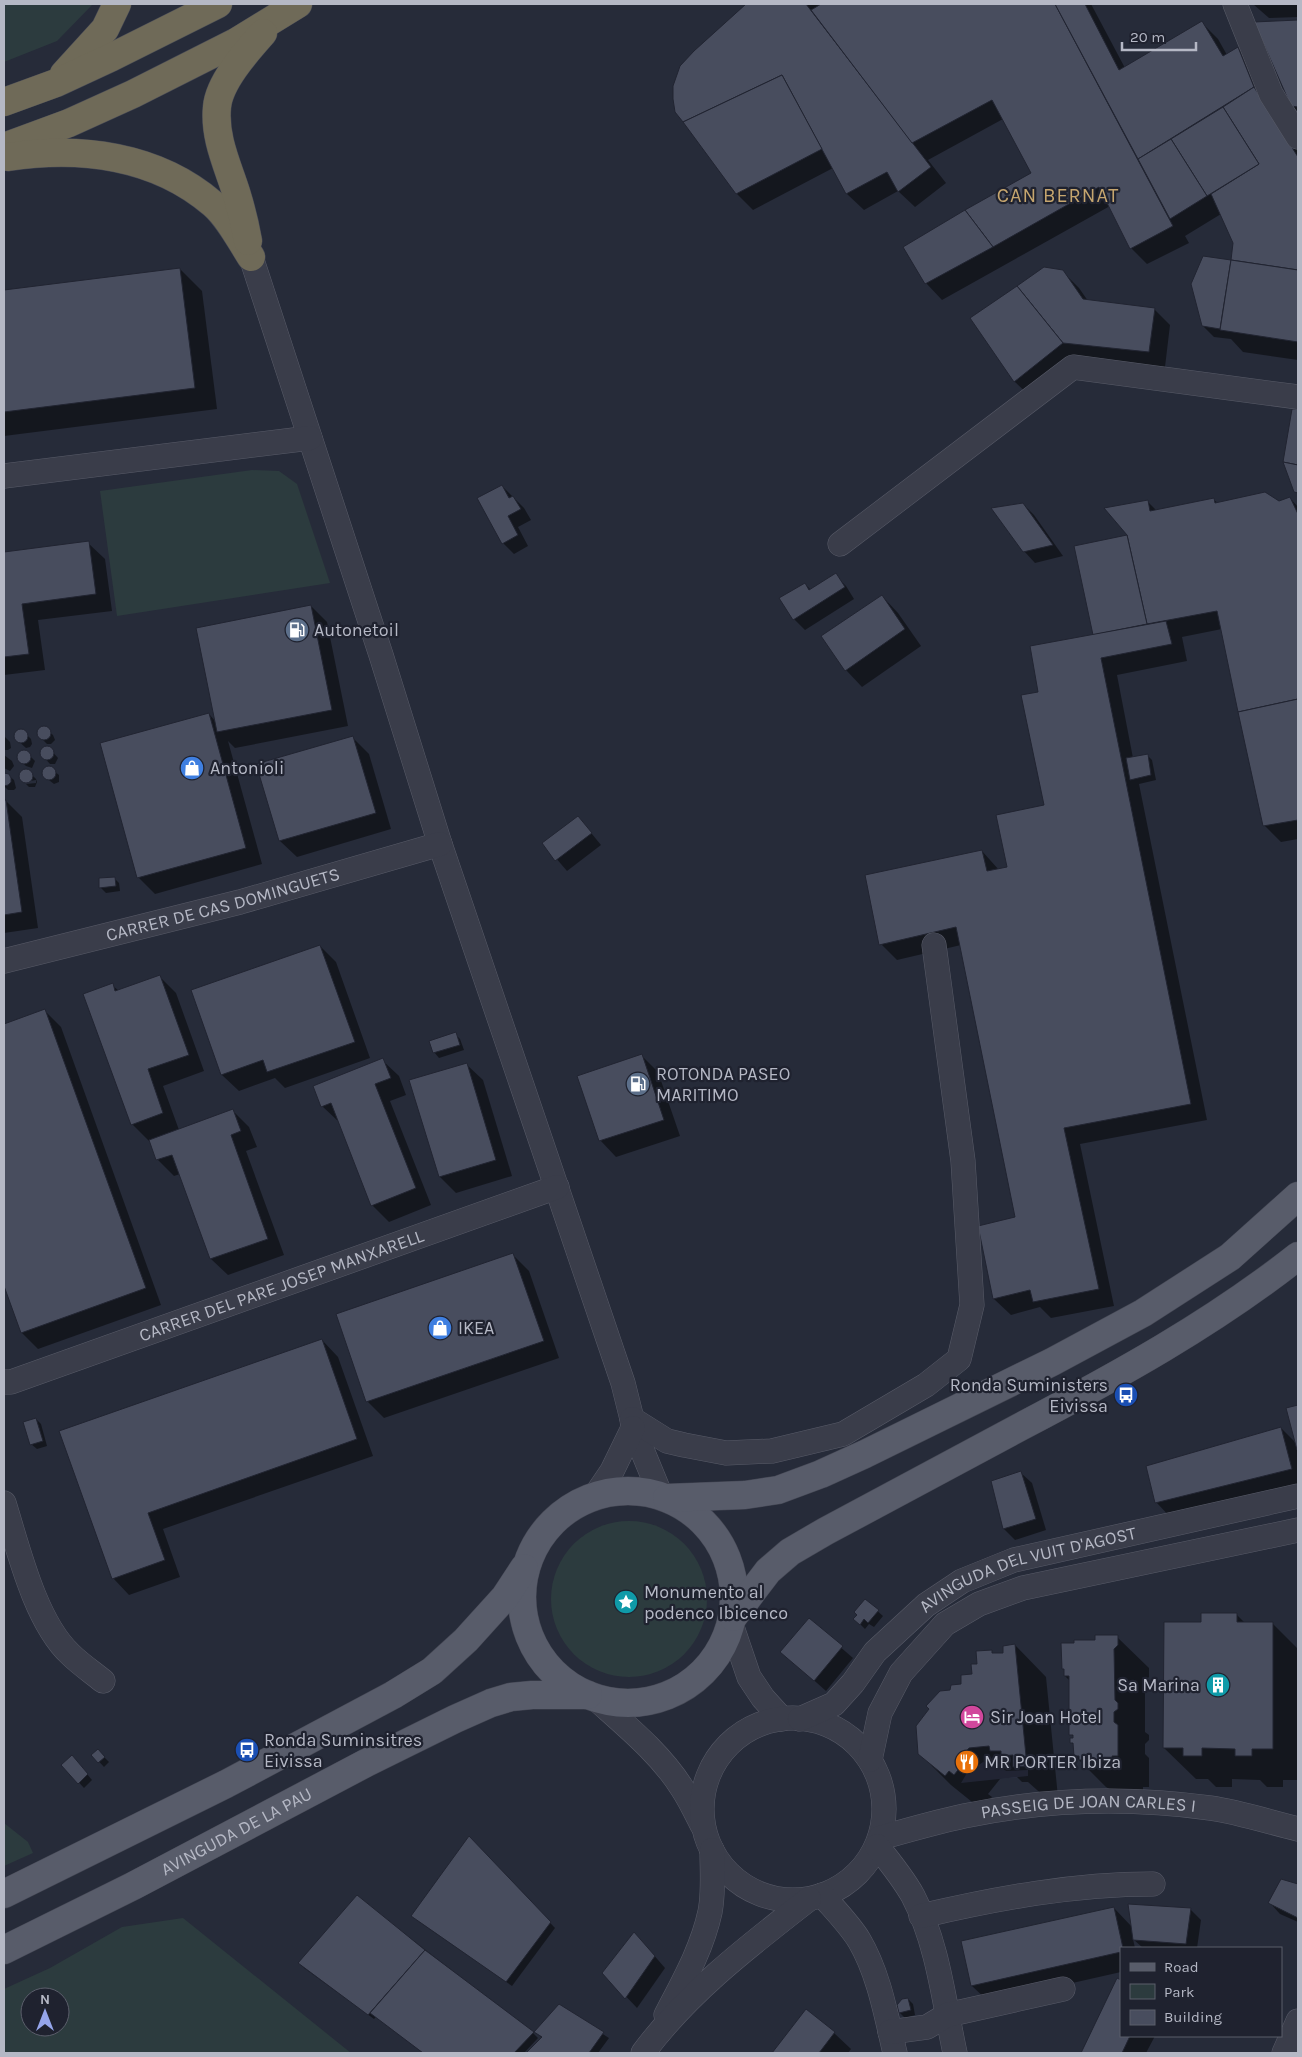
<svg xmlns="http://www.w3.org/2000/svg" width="1302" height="2057" font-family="Karla,sans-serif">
<rect width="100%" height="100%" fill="#262b39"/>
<g fill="#2c3b3e" fill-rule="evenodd">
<path d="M4,4h89l-36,37 -53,21z"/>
<path d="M252,470l27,1 18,13 33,99 -213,33 -17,-125z"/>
<circle cx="629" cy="1599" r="78"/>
<path d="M4,1823l24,19 5,11 -29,13z"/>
<path d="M183,1918l168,135h-347v-64l46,-21 72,-41zM30,1997h30v30h-30z"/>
</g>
<path fill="#3e4560" d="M983,1762l24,9 21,-1v6l-67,7 6,-10z"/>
<g fill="#0007">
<path d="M748,4h343l34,64 76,-46 17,17 9,16 11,-7 16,16 16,41 28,44v211l-55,-8 -12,-13 -17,-2 -11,-11 1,-69 28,4 2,-18 -13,-29 -36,22 4,7 -42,21 -16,-16 -21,-42 -168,94 -16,-17 107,-109 -30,-55 -75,41 18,23 -31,24 -17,-16 -34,19 -17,-16 -14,-26 -80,42 -16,-16 -42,-142z"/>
<path d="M1253,4h45v13l-29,1z"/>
<path d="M1298,22v90l-6,-7 -36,-82z"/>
<path d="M180,269l22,22 15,118 -213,27v-145z"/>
<path d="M1062,271l17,17 9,13 66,8 16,16 -5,42 -85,-9 -48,40 -17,-16 -43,-64z"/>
<path d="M1293,410l5,1v83l-3,-3z"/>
<path d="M502,486l22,22 7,12 -13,7 10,19 -14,8 -11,-11 -24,-44z"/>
<path d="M1290,498l8,9v332l-17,3 -17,-17 -42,-196 -40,8 5,24 -70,14 16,83 14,-3 5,5 4,20 -17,4 68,336 -127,24 34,162 -63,12 -11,-11 -29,8 -17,-16 22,-81 -55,-273 -64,15 -16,-16 101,-93 17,19 10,-2 36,-62 -5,-113 54,-57 36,-100 17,-35 10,10 57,-11 4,3 61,-1z"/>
<path d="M1023,504l11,11 29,41 -28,7 -11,-12z"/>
<path d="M88,543l17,16 7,52 -74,9 7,50 -41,5v-122z"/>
<path d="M835,575l11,11 8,13 -49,31 -11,-11 11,-35 6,6z"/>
<path d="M882,596l16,17 23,33 -59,41 -16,-17z"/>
<path d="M311,606l16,16 21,104 -113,22 -7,-7 34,123 -107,30 -17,-17 71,-163 7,8z"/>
<path d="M44,728l9,7 2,5 -4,4h-4l-8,-8v-6z"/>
<path d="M19,731h4l8,8 1,5 -2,3 -4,1 -10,-9v-4z"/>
<path d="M4,736l6,6 1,6 -3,2h-4z"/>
<path d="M352,737l17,17 22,75 -94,28 -17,-16 -23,-76z"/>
<path d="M47,748l3,1 8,9 -3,6h-5l-9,-10 1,-4z"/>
<path d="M22,752h4l9,9 -3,7 -6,-2 -6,-5 -1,-5z"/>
<path d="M4,755l8,6 2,5 -4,5 -6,-3z"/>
<path d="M49,767l10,8v7l-5,2 -9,-7 -1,-7z"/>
<path d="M24,771h4l8,8 1,3 -2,5h-6l-3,-3 10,-1v-3l-12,2 -3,-3v-4z"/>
<path d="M4,774l4,1 6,5 2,8 -2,2h-6l-4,-4z"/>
<path d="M4,801h2l16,16 16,111 -34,5z"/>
<path d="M578,817l23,28 -34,26 -24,-28z"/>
<path d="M114,878l5,5 1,8 -14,2 -5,-5z"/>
<path d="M320,946l16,16 34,96 -85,30 -10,-10 -36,13 -17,-16z"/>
<path d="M159,976l17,17 28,78 -41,15 16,44 54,-19 16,16 8,20 -11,4 38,104 -56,20 -17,-16 -31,-85 -6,2 -16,-16 -8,-20 -1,1 -17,-17 -20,-139 7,6z"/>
<path d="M44,1010l17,17 100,278 -123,44 -16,-16 -18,-51v-257z"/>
<path d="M455,1034l5,5 4,11 -25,8 -5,-6z"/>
<path d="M642,1056l16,16 22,64 -64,21 -16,-17z"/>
<path d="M382,1060l17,16 7,19 -16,6 41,104 -42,17 -17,-17 -33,-83 -17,-16z"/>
<path d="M466,1064l17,16 29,96 -56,17 -16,-16z"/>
<path d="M513,1255l16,16 30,87 -175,60 -17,-17z"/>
<path d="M322,1340l16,17 35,99 -210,73 17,48 -51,18 -16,-17 -52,-147z"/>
<path d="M1298,1406v81l-126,32 -16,-17 125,-74 16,16 -9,-35z"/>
<path d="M36,1419l5,5 6,22 -10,3 -6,-5z"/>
<path d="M1021,1473l11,10 14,47 -31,10 -11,-11 -11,-47z"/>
<path d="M866,1601l17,15 -9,11 -5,-3 -4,5 -5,-5z"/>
<path d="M1237,1615l9,9h27l25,25v131h-15v7h-16l-7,-7 -28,-1v8h-16l-8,-8h-12l-32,-31 38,-125z"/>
<path d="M809,1620l44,38 -27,33 -44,-39z"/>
<path d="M1117,1637l32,31v9l-4,4v51l4,3v5l-4,4v10l4,4v29h-6v3h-32l-5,-3 -31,-31v-10l-3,-3 4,-4 -5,-5 -1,-53 -5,-5v-5l-2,-3 33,-27z"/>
<path d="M1015,1645l31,32 12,120 -12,1 -18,-16h-6l-5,-5 -17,2 -12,15 4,3 -6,8 -9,1 -26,-21 -32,-32 33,-62 11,-6 10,-10 6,-10 12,-14 3,4 11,-1z"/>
<path d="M98,1751l11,11 -5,5 -11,-12z"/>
<path d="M77,1762l15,18 -8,8 -21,-23z"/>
<path d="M469,1838l86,90 -43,58 -94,-65z"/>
<path d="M1282,1881l16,5v36l-18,-8 -10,-11z"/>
<path d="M357,1897l176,136 5,5 -14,15h-101l-47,-36 -2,2 -70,-51 -5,-5z"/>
<path d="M1114,1908l18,19 58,-18 11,11 -4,28h-54l-10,-9 2,9h-14v24l-132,30 -17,-16 -9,-44z"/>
<path d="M645,1945l20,23 -28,40 -33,-35z"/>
<path d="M1118,1980l3,56h34l-9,17h-64z"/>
<path d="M908,1999l5,5 2,11 -10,3 -5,-5z"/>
<path d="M559,2006l50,32 -11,15h-70l14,-15 -6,-6z"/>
<path d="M806,2011l28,22 17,16 -3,4h-74z"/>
</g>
<g fill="#484d5e" stroke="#212431">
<path d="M746,4h60l125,163 -33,25 -11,-20 -41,22 -64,-119 -99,47 -8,-10 -2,-13v-13l7,-20 14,-15z"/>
<path d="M821,4h234l118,222 -43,23 -31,-62 -106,60 -28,-37 66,-37 -39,-73 -80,43 -101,-133z"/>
<path d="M1055,4h30l34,66 83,-49 21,35 15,-9 16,40 -116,72z"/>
<path d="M1298,20v87l-7,-1 -37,-84z"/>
<path d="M782,75l40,74 -86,45 -53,-72z"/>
<path d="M1254,87l44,70v113l-67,-10 2,-17 -22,-49 48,-30 -36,-57z"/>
<path d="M1223,107l36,57 -52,32 -36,-57z"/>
<path d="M1171,139l36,57 -37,23 -32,-60z"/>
<path d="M965,210l28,37 -68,37 -22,-37z"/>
<path d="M1203,256l28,4 -11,69 -18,-3 -11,-42z"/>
<path d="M1231,260l67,10v72l-78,-12z"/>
<path d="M1044,267l19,3 20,29 72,9 -6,44 -86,-9 -46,-57z"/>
<path d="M180,268l15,120 -191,24v-122z"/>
<path d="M1017,286l46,57 -49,39 -44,-64z"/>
<path d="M1292,409h6v56l-15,-3z"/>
<path d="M1283,462l15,3v28l-4,-1z"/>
<path d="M502,485l7,13 4,-2 8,13 -13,7 10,19 -16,9 -25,-46z"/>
<path d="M1265,492l14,9 11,-4 8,17v185l-60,13 -21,-101 -70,13 -20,-89 -23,-27 44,-8 2,11 64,-13 1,5z"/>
<path d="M1023,503l30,42 -30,7 -32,-44z"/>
<path d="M1127,535l20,89 -54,11 -19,-89z"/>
<path d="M89,541l7,53 -74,10 7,50 -25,3v-105z"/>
<path d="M836,573l9,14 -52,33 -14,-22 26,-15 4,7z"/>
<path d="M882,595l23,34 -60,42 -24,-35z"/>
<path d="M311,605l21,105 -115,22 -21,-104z"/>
<path d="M1166,621l6,23 -71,14 90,446 -127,24 35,161 -66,13 -3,-12 -37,9 -15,-73 37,-9 -59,-290 -77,18 -14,-70 117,-25 5,21 20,-4 -11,-52 48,-10 -23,-110 17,-3 -8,-46z"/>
<path d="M1298,699v121l-35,6 -25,-114z"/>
<path d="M209,713l37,135 -109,30 -37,-135z"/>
<circle cx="44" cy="733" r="7"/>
<circle cx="21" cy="736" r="7"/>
<path d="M353,736l23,77 -97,28 -23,-77z"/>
<circle cx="47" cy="753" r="7"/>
<circle cx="24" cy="757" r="7"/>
<path d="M1148,754l3,21 -21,5 -4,-22z"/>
<circle cx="49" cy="773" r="7"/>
<circle cx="26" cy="776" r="7"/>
<path d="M4,773l5,1 2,4v4l-3,3 -4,1z"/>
<path d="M4,800h2l16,112 -18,3z"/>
<path d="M578,816l14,17 -37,28 -13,-18z"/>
<path d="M115,877l1,9 -17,2v-10z"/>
<path d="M320,945l35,97 -88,30 -4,-12 -42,15 -30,-85z"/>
<path d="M160,975l29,80 -41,14 15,44 -32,12 -48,-131 30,-11 2,8z"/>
<path d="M45,1009l101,279 -125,45 -17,-47v-262z"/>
<path d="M456,1032l4,13 -27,8 -4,-12z"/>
<path d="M642,1054l22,66 -65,21 -22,-65z"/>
<path d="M383,1058l8,20 -16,6 41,104 -45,18 -40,-103 -10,4 -8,-21z"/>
<path d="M467,1063l29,97 -57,17 -30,-97z"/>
<path d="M233,1109l8,22 -10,4 37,104 -58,20 -38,-104 -16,5 -7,-20z"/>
<path d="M513,1253l31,88 -178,61 -30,-88z"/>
<path d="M322,1339l35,100 -209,74 17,47 -53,19 -53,-148z"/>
<path d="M1298,1405v45h-1l-11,-42z"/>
<path d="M36,1418l7,23 -13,4 -7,-23z"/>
<path d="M1281,1427l11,42 -137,34 -9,-37z"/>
<path d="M1021,1471l15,48 -33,10 -12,-48z"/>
<path d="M865,1599l14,11 -11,13 -4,-4 -4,6 -7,-6 4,-4 -3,-3z"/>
<path d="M1201,1613h36v9h36v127h-21v7h-17v-7l-33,-1v8h-19v-8h-20l1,-126h37z"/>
<path d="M809,1618l34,28 -29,35 -34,-29z"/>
<path d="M1095,1635h23v10l-4,4 1,51 3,3v6l-4,3v10l4,3v31h-6v3l-33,1v-4h-5l-1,-13h-3v-5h3v-3h-4v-59h-5v-7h-2l-1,-26h13v-3h21z"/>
<path d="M1015,1644l12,122 -14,1v-12l-12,1v-5h-11l-1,-5 -20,2 -12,14 5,3 -8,10 -5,-4 -4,5 -27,-22 -2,-28 13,-17 -3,-3 14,-15 10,-1 1,-5 10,-1v-9l11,-1 -1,-10h6l-1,-13 16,-1v3h11v-7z"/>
<path d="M98,1749l7,8 -7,6 -7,-8z"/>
<path d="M72,1755l16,19 -10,10 -17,-19z"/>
<path d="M469,1836l82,86 -45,60 -95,-66z"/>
<path d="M1281,1879l17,5v34l-30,-15z"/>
<path d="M357,1895l68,55 -57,65 -70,-52z"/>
<path d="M1128,1904l63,4 -5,36 -53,-4z"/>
<path d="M1114,1907l9,41h-2v4l-150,34 -10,-45z"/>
<path d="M634,1932l21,24 -30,43 -23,-26z"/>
<path d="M425,1950l109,82 -20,21h-91l-53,-40z"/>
<path d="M1117,1978l4,2v56h9l-8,17h-41z"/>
<path d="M908,1998l3,12 -12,3 -2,-8 5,-6z"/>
<path d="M559,2004l45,28 -15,21h-63l16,-16 -8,-5z"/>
<path d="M806,2009l29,23 -16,21h-47z"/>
</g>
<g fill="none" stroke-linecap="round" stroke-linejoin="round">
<g stroke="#585b68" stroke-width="25">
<g id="minor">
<path d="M1235,4l36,90 27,43"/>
<path d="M251,257l130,398 59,189 183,539 9,36 1,9 28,68"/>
<path d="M4,476l306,-38"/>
<path d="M840,544l233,-177 225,30"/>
<path id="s1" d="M4,961l236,-59 200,-58"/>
<path id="s2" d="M4,1382h7l546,-195"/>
<path d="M632,1419l35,22 17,4 42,8 46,-2 71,-17 83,-49 33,-26 13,-54 -9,-144 -29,-216"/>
<path d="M595,1496l17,-25 21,-43"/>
<path d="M4,1503c14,45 31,118 66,151 10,10 22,18 33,27"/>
<path d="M731,1624l18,53 14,21 19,21"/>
<path d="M594,1697c31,28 66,56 88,91 8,12 14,25 20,37"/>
<circle cx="793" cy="1809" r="91"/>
<path id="s3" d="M800,1719l34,-15 19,-21 22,-31 51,-47 36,-24 52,-21 284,-64"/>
<path d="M870,1760l10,-47 21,-40 44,-49 34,-20 44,-16 275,-58"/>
<path id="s4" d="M880,1838c28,-8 56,-16 84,-22 81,-17 165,-19 246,-8 29,4 59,14 88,21"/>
<path d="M877,1846c13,16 26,32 36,50 25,48 31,106 42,157"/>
<path d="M822,1895c13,15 27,29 37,45 20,34 27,75 36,113"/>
<path d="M921,1916c77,-18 153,-32 232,-32"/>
<path d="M666,2015c17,-33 36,-66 44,-103 4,-20 2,-41 2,-62"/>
<path d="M890,2032l37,-5 20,-12 116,-26"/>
<path d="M643,2053c45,-61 107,-108 166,-154"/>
<path d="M1284,2053l14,-32"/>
</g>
</g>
<g stroke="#434653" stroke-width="29">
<g id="major">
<circle cx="628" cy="1597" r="106"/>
<path d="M667,1498l78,-3 33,-5 43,-16 44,-20 187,-92 91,-49 87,-56 68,-61"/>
<path d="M733,1617l35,-46 22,-19 36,-21c65,-35 130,-69 194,-104 97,-51 192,-103 278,-171"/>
<path d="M4,1894l222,-110 167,-89 39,-24 34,-31 39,-43 19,-29"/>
<path id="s5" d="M4,1950l129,-64 233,-123 89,-44 36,-16 20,-6 21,-2h56"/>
</g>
</g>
<g stroke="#454855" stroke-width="29">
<g id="highway">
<path d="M64,74l41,-45 12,-25"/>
<path d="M4,102l52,-19 56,-26 106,-53"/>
<path d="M4,147l65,-24 64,-29 103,-52 62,-38"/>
<path d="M8,157c72,-11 148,-2 205,47 16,14 27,36 38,53"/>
<path d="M248,241c-3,-17 -7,-33 -12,-49 -9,-28 -22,-55 -19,-85 2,-25 30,-56 46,-74"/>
</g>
</g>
<use href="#minor" stroke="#3a3d4a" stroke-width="24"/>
<use href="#major" stroke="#585c6a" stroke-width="28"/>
<use href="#highway" stroke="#6f6a58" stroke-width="28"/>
</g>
<defs>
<g id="fuel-disc" transform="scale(1.25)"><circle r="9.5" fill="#5c6f8a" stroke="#1f222f"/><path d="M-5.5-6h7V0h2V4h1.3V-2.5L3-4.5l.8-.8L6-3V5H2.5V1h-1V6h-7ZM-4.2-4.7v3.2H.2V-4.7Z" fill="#fff"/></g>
<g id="shop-disc" transform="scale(1.25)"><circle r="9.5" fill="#3f7fe0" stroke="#1f222f"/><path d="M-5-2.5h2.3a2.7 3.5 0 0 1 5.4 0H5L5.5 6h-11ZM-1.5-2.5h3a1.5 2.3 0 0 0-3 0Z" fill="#fff"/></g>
<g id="bus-disc" transform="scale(1.25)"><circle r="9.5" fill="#1a4fb4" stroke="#1f222f"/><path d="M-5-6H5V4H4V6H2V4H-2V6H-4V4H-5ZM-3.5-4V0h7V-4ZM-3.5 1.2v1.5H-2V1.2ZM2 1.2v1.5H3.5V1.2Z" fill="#fff"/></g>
<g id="sight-disc" transform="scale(1.25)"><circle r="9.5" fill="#0f9aa8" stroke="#1f222f"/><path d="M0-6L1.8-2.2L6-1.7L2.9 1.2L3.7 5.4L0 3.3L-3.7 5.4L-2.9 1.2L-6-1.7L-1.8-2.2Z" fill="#fff"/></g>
<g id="building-disc" transform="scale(1.25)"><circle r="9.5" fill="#0f9aa8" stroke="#1f222f"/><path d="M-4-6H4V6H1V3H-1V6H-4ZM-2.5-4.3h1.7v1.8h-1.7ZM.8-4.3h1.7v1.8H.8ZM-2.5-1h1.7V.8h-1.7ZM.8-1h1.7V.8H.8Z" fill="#fff"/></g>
<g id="hotel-disc" transform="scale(1.25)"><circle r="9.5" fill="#d1479c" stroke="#1f222f"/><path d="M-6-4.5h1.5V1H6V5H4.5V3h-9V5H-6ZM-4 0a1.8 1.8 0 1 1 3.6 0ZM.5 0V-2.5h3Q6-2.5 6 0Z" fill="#fff"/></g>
<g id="restaurant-disc" transform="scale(1.25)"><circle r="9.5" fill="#e8710a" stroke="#1f222f"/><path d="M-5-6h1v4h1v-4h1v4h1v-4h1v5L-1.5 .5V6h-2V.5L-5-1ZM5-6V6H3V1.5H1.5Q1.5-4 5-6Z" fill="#fff"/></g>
</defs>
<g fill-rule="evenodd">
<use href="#fuel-disc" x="297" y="630"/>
<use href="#shop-disc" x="192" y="768"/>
<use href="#fuel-disc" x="638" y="1084"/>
<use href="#shop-disc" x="440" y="1328"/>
<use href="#bus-disc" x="1126" y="1395"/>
<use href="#sight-disc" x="626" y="1602"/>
<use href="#building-disc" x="1218" y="1685"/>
<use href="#hotel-disc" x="972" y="1717"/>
<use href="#bus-disc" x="247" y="1750"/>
<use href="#restaurant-disc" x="967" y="1762"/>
</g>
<g text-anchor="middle" stroke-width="4.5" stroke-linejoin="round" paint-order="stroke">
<g font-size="18" fill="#b5b8c5" stroke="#1f222f" text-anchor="start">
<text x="314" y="636">Autonetoil</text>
<text x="210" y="774">Antonioli</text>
<text x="656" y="1080">ROTONDA PASEO<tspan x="656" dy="21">MARITIMO</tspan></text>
<text x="458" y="1334">IKEA</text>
<text x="1108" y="1391" text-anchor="end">Ronda Suministers<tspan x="1108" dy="21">Eivissa</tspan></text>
<text x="644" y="1598">Monumento al<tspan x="644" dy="21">podenco Ibicenco</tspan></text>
<text x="1200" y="1691" text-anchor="end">Sa Marina</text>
<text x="990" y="1723">Sir Joan Hotel</text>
<text x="264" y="1746">Ronda Suminsitres<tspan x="264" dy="21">Eivissa</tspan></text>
<text x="984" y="1768">MR PORTER Ibiza</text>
</g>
<g font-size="18" fill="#b5b8c5" stroke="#1f222f">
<text dy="6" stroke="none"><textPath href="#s1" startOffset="226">CARRER DE CAS DOMINGUETS</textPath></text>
<text dy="6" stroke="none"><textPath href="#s2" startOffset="294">CARRER DEL PARE JOSEP MANXARELL</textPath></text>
<text dy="6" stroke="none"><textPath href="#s3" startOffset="282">AVINGUDA DEL VUIT D'AGOST</textPath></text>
<text dy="6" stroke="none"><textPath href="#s4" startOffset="212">PASSEIG DE JOAN CARLES I</textPath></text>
<text dy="6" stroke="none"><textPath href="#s5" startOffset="261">AVINGUDA DE LA PAU</textPath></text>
</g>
<g font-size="20" letter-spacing="1" fill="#c6a66f" stroke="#1f222f">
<text x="1058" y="202">CAN BERNAT</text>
</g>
</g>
<rect width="1302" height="2057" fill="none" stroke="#b5b8c5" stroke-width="10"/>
<rect x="1120" y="1947" width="162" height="90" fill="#1f222f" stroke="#5b5e6b"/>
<rect x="1130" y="1963" width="25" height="8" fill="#585c6a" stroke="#5b5e6b"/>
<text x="1164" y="1972" font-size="15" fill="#b5b8c5">Road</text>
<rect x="1130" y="1984" width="25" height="15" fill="#2c3b3e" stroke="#5b5e6b"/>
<text x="1164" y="1997" font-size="15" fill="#b5b8c5">Park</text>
<rect x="1130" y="2010" width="25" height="15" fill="#484d5e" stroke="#5b5e6b"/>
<text x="1164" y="2022" font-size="15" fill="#b5b8c5">Building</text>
<g transform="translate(45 2012)"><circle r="24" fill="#1f222f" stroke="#5b5e6b"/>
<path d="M0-4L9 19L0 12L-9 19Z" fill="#95a5ea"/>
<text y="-8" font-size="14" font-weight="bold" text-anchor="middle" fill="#b5b8c5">N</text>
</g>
<path d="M1122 42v8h74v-8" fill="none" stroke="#b5b8c5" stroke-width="2.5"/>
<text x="1130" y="42" font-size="15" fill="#b5b8c5" stroke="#1f222f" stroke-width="4" paint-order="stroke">20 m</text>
</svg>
